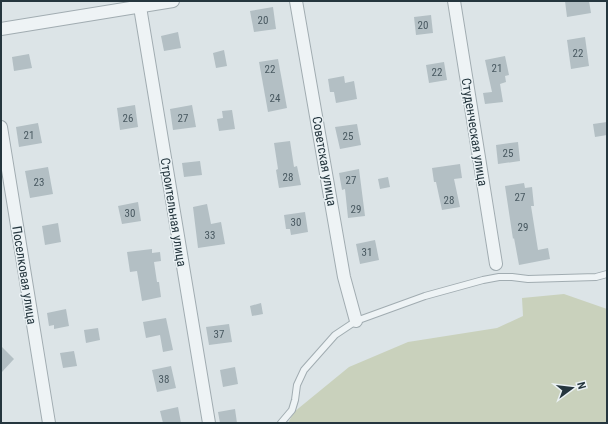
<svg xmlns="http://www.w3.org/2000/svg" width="608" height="424" font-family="'Roboto Condensed',sans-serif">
<rect width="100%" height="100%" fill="#dce4e7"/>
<path fill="#c9d1bc" d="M564,294l43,15v114h-319l6,-11 55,-45 59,-25 89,-14 26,-12 -1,-18z"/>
<g fill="#b3bfc4">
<path d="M565,1h24l2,12 -24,4z"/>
<path d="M273,7l3,22 -22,3 -4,-21z"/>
<path d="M431,15l2,18 -17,2 -2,-18z"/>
<path d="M178,32l3,16 -17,3 -3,-15z"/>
<path d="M585,37l4,29 -18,3 -4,-29z"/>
<path d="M224,50l3,16 -11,2 -3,-15z"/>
<path d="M29,54l3,14 -18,3 -2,-14z"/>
<path d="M505,56l4,19 -4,1 1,6 -6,2 3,18 -18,2 -2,-11 9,-1 -7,-32z"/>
<path d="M278,59l9,49 -19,4 -9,-50z"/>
<path d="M444,62l3,18 -18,3 -3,-18z"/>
<path d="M344,76l1,7 9,-2 3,18 -21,4 -2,-11h-4l-2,-13z"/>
<path d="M135,105l3,22 -18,3 -3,-22z"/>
<path d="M192,105l4,22 -23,3 -3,-21z"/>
<path d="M232,110l3,19 -16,2 -2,-12 6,-1 -1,-7z"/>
<path d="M607,122v13l-12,2 -2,-13z"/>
<path d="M38,123l4,20 -23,4 -3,-20z"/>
<path d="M357,124l4,21 -21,4 -5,-22z"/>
<path d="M290,141l4,26 3,-1 4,19 -22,3 -3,-18 2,-1 -4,-26z"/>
<path d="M518,142l2,19 -22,3 -2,-19z"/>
<path d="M200,161l2,14 -18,2 -2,-14z"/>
<path d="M460,164l2,14 -8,1 6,28 -18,3 -6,-28h-2l-2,-14z"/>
<path d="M48,167l5,27 -23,4 -5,-27z"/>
<path d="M359,169l6,47 -17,2 -3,-29 -3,1 -3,-17z"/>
<path d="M388,177l2,10 -10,2 -2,-10z"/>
<path d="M524,183l1,5 7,-1 2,19h-3l7,44 10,-2 2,11 -31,6 -5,-27 -1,1 -8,-53z"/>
<path d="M138,202l3,19 -19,3 -4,-18z"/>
<path d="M207,204l4,20 10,-2 4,22 -27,4 -5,-41z"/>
<path d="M305,212l3,20 -17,3 -1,-6h-4l-2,-14z"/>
<path d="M58,223l3,19 -16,3 -3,-19z"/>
<path d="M375,240l4,20 -19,4 -4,-20z"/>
<path d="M152,249v4l8,-1 1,9 -7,1 3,20h2l2,15 -19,4 -5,-30 -7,1 -3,-20z"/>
<path d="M261,303l2,11 -11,2 -2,-10z"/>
<path d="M66,309l3,17 -15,3v-4l-5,1 -2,-13z"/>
<path d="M166,318l7,32 -10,2 -3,-17 -14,3 -3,-16z"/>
<path d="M229,324l3,18 -23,3 -3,-18z"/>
<path d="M98,328l2,12 -14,3 -2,-13z"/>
<path d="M1,346l13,13 -13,14z"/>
<path d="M74,351l3,15 -14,2 -3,-15z"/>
<path d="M171,366l5,22 -19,4 -5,-22z"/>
<path d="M235,367l3,17 -15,3 -3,-17z"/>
<path d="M178,407l3,16h-18l-3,-12z"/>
<path d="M235,409l2,14h-17l-2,-11z"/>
</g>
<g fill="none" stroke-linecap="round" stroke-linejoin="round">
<g stroke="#a1acb1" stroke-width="8">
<path id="service" d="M281,423l11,-13 3,-10 2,-15 7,-15 31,-35 21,-14 69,-25 58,-16 16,-3h13l16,2 68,-2 11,-3"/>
</g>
<g stroke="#a1acb1" stroke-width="14">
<g id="minor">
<path d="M139,1l70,422"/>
<path d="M296,1l48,276 12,44"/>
<path d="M454,1l42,263"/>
<path d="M1,29l172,-28"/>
<path d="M1,127l48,296"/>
</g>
</g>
<use href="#service" stroke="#eef3f5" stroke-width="6"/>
<use href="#minor" stroke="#eef3f5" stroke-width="12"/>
</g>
<g text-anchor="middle" stroke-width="3" stroke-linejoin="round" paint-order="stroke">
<g font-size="11" fill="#485860">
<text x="263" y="24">20</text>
<text x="423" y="29">20</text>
<text x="578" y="57">22</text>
<text x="497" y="72">21</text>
<text x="270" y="73">22</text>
<text x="437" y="76">22</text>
<text x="275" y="102">24</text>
<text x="128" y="122">26</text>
<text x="183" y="122">27</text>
<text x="29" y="139">21</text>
<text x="348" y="140">25</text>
<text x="508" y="157">25</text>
<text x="288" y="181">28</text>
<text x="351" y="184">27</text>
<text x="39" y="186">23</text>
<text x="520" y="201">27</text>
<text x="449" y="204">28</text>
<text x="356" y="213">29</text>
<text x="130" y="217">30</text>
<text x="296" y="226">30</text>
<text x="523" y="231">29</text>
<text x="210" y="239">33</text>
<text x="367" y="256">31</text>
<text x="219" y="338">37</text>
<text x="164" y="383">38</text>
</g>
<g font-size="13" fill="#25363e" stroke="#ebf2f5">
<text transform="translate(475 132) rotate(81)" y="5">Студенческая улица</text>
<text transform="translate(325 161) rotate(80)" y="5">Советская улица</text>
<text transform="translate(174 212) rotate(81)" y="5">Строительная улица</text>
<text transform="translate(25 275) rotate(81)" y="5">Поселковая улица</text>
</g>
</g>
<rect width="608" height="424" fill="none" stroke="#25363e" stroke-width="4"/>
<g transform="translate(572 388) rotate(75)" stroke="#ebf2f5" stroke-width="3" paint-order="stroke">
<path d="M0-3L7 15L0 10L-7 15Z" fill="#25363e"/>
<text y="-6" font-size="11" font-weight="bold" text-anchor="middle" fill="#25363e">N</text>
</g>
</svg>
